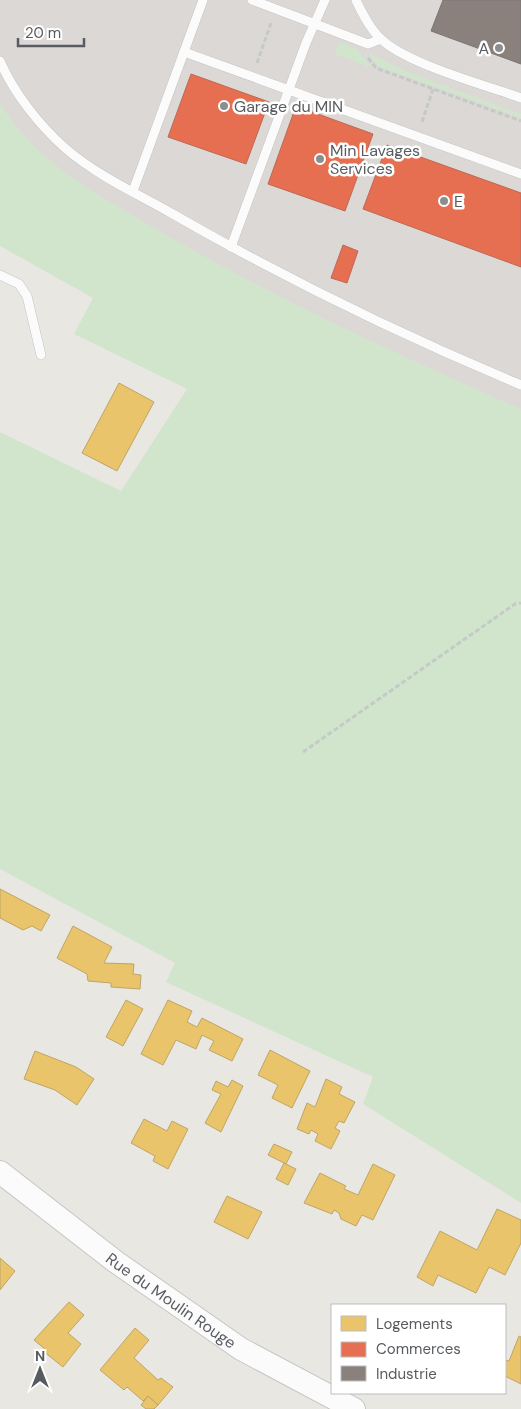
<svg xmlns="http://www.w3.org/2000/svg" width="521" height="1409" font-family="'DM Sans',sans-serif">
<rect width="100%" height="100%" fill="#e9e7e2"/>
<path fill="#dcd8d5" d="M0,0h521v448l-521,-211z"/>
<g fill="#d1e5cd">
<path d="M339,42l17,6 16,20 -37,-14z"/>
<path d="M367,52l40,20 114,42v4l-143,-52z"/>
<path d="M0,104c38,61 101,92 161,128 116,67 237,123 360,177v794l-158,-99 10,-27 -207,-95 9,-19 -175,-94v-437l121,59 66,-102 -113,-55 19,-36 -93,-52z"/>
</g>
<g fill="#e9c46a" stroke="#bea567">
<path d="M119,383l35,19 -37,69 -35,-18z"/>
<path d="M0,889l50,26 -9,16 -9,-5 -9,4 -23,-12z"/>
<path d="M73,926l39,21 -8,16 30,1 -1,10 8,1 -1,14 -29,-2v-4l-23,-2 -1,-7 -30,-16z"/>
<path d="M126,1000l17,9 -20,37 -17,-9z"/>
<path d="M168,1000l24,11 -5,11 10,5 5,-9 41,21 -11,22 -23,-11 5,-9 -12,-6 -6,14 -20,-9 -13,25 -22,-11z"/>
<path d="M270,1050l40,21 -18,37 -20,-10 6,-13 -20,-10z"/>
<path d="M35,1051l41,16 18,12 -17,26 -22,-15 -31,-11z"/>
<path d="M326,1079l16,8 -3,7 16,8 -11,21 -5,-2 -4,7 5,3 -9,18 -16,-8 3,-7 -7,-4 -2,4 -12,-5 10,-26 8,4z"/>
<path d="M232,1080l11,6 -22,46 -16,-9 16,-29 -9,-4 4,-9 12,6z"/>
<path d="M144,1119l23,12 5,-10 16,8 -20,40 -15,-8 2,-5 -24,-13z"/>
<path d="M274,1144l18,8 -6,12 -18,-9z"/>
<path d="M284,1163l12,6 -8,16 -12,-6z"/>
<path d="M373,1164l22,11 -22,45 -11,-5 -6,11 -15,-7 -2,-6 -5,-3 -2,4 -28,-11 16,-30 26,13 -2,3 14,6z"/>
<path d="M227,1196l35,16 -14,27 -34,-17z"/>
<path d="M497,1209l24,11v23l-16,32 -16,-8 -13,26 -38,-18 -5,11 -16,-9 23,-46 37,19z"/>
<path d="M0,1258l15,13 -15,19z"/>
<path d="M69,1302l15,13 -16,18 13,11 -18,23 -20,-16 2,-2 -11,-9z"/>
<path d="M135,1328l14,12 -15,18 24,22 3,-2 12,9 -15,18 -10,-9 -5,5 -16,-14 -3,3 -24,-20z"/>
<path d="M519,1336l2,1v47l-16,-8v-16l4,1z"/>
<path d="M148,1396l10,9 -4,4h-8l-5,-4z"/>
</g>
<g fill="#e76f51" stroke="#bc6956">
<path d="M191,74l78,28 -23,62 -78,-27z"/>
<path d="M296,106l77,28 -28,77 -77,-27z"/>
<path d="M387,145l134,48v74l-158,-58z"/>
<path d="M343,245l15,6 -11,32 -16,-5z"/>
</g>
<path fill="#8a817c" stroke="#7b7674" d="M443,0h78v64l-90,-33z"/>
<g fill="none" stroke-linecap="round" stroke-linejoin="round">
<g stroke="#c5c5c4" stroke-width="10">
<g id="service">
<path d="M252,0l116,44 13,-5"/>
<path d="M356,0c6,13 14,29 25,39 26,25 104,46 140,59"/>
<path d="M184,52l337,122"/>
<path d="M0,61c14,32 39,64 65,87 31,27 71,45 106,65 113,65 230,122 350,172"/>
<path d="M133,191l70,-191"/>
<path d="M231,247l75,-204 19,-43"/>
<path d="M0,275l19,9 8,12 14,59"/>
</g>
</g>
<g stroke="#c5c5c4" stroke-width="24">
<g id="tertiary">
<path id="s1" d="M0,1172l116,90 125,87 113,60"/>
</g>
</g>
<g stroke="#c4cac5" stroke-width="3" stroke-dasharray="5 2.5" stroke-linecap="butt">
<path d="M368,58l8,10 145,53"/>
<path d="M257,63l14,-40"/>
<path d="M422,122l11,-33"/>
<path d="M303,752l212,-148 6,-1"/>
</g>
<use href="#service" stroke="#fcfbfb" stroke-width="9"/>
<use href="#tertiary" stroke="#fcfbfb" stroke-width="22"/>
</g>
<g fill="#8b8d8e" stroke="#fff" stroke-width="2">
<circle cx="499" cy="48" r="5"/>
<circle cx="224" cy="106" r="5"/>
<circle cx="320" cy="159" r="5"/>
<circle cx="444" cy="201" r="5"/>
</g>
<g text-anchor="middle" stroke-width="5" stroke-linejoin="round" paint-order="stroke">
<g font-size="16" fill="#585c60" stroke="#fff" text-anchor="start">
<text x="489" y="54" text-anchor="end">A</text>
<text x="234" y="112">Garage du MIN</text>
<text x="330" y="156">Min Lavages<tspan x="330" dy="18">Services</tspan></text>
<text x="454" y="207">E</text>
</g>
<g font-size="16" fill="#585c60" stroke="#fff">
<text dy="6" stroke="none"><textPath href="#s1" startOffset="214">Rue du Moulin Rouge</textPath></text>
</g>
</g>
<rect x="331" y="1304" width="175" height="90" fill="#ffffff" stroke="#bcbebf"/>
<rect x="341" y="1316" width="25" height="15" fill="#e9c46a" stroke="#bcbebf"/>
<text x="376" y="1329" font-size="15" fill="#585c60">Logements</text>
<rect x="341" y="1342" width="25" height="15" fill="#e76f51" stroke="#bcbebf"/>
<text x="376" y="1354" font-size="15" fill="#585c60">Commerces</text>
<rect x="341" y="1366" width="25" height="15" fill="#8a817c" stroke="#bcbebf"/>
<text x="376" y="1379" font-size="15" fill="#585c60">Industrie</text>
<g transform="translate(40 1369)" stroke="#ffffff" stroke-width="4" paint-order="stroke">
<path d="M0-4L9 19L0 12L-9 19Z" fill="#585c60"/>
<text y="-8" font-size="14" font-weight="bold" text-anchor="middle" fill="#585c60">N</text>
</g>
<path d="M18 38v8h66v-8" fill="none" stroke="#585c60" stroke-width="2.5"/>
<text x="25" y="38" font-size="15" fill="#585c60" stroke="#ffffff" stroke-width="4" paint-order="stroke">20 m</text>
</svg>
